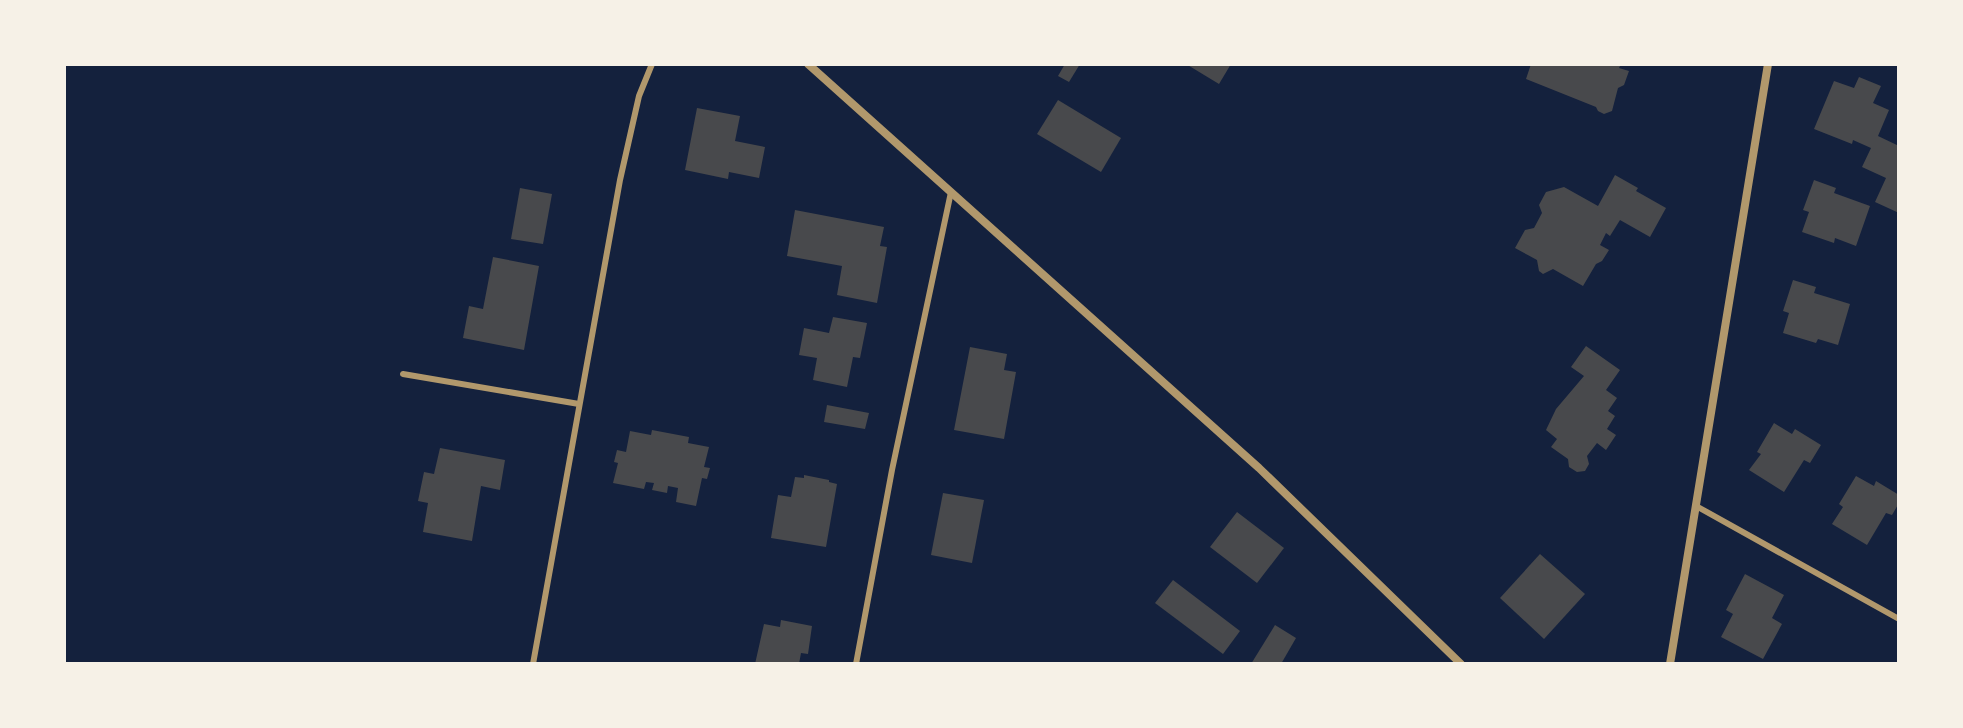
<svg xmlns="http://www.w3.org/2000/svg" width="1963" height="728" font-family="'Golos Text',sans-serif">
<rect width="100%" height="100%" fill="#14213d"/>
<g fill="#48494c">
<path d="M1065,64h15l-11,18 -11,-6z"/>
<path d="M1186,64h45l-12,20z"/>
<path d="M1531,64h90l-2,4 10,3 -5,14 -6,3 -6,23 -8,3 -6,-3 -2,-4 -70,-28z"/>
<path d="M1859,77l22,9 -8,17 16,7 -11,26 21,10v67l-24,-11 11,-24 -24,-11 9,-19 -18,-8 -1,4 -38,-15 20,-48 20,7z"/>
<path d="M1058,100l63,38 -20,34 -64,-38z"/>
<path d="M697,108l43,8 -5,25 30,6 -6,31 -30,-6 -1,7 -43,-9z"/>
<path d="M1615,175l23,13 -2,3 30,17 -16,29 -30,-17 -10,16 -4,-3 -6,12 9,5 -7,11 -6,3 -13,22 -30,-17 -10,5 -4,-3 -2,-11 -22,-12 10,-18 9,-2 8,-15 -3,-8 7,-13 18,-5 34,19z"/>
<path d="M1814,180l22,8 -2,5 36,13 -14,40 -21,-8 -1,5 -32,-11 7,-20 -6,-2z"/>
<path d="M520,188l32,6 -9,50 -32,-5z"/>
<path d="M795,210l89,17 -4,19 7,1 -10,56 -40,-8 5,-29 -55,-10z"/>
<path d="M493,257l46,9 -15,84 -61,-12 6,-32 14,3z"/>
<path d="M1793,280l23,7 -2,6 36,11 -12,41 -20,-6 -2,4 -33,-10 6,-20 -6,-2z"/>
<path d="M833,317l34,6 -7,35 -7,-1 -6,30 -34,-7 4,-22 -18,-3 5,-27 25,5z"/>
<path d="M1586,346l34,24 -14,20 11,8 -9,13 7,5 -8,13 9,6 -10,15 -9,-7 -10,13 2,8 -4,7 -8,1 -8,-5 -1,-8 -17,-12 6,-8 -11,-9 10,-21 28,-33 -13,-9z"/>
<path d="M970,347l37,7 -3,16 12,2 -12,67 -50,-9z"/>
<path d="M827,405l42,8 -4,16 -41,-7z"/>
<path d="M1774,423l18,11 3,-5 26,16 -11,18 -6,-3 -20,32 -35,-22 12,-16 -4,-2z"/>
<path d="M652,430l37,7 -1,6 21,4 -5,20 6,1 -3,11 -5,-1 -6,28 -20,-4 2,-14 -10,-2 -1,7 -15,-3 2,-7 -8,-1 -2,7 -31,-6 5,-20 -4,-1 3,-12 9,2 4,-21 21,4z"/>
<path d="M440,448l65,12 -5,30 -19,-4 -9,55 -49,-9 5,-29 -10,-2 6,-29 10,2z"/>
<path d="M804,475l25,5v2l8,2 -11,63 -55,-9 7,-43 13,2 4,-20 9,1z"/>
<path d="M1856,476l18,10 2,-5 23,14v8l-7,12 -6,-2 -19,32 -35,-21 11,-17 -4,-3z"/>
<path d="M943,493l41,7 -12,63 -41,-8z"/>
<path d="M1237,512l47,36 -27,35 -47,-36z"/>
<path d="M1540,554l45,40 -41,45 -44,-41z"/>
<path d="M1745,574l39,21 -12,23 10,6 -19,35 -42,-22 12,-23 -7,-4z"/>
<path d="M1173,580l67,51 -17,23 -68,-51z"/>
<path d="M781,620l31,6 -4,28 -7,-1 -2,11h-44l9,-40 16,3z"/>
<path d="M1275,625l21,13 -15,26h-30z"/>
</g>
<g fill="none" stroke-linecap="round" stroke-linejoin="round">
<g stroke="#b1986c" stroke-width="6">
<path d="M403,374l176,30"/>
<path d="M1696,506l203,113"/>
<path d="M533,664l87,-484 19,-84 13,-32"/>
<path d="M856,664l36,-194 59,-278"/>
</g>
<g stroke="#b1986c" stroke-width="8">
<path d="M808,64l451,404 202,196"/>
<path d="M1670,664l98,-600"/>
</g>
</g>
<rect width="1963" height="728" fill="none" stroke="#f6f1e7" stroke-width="132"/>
</svg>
